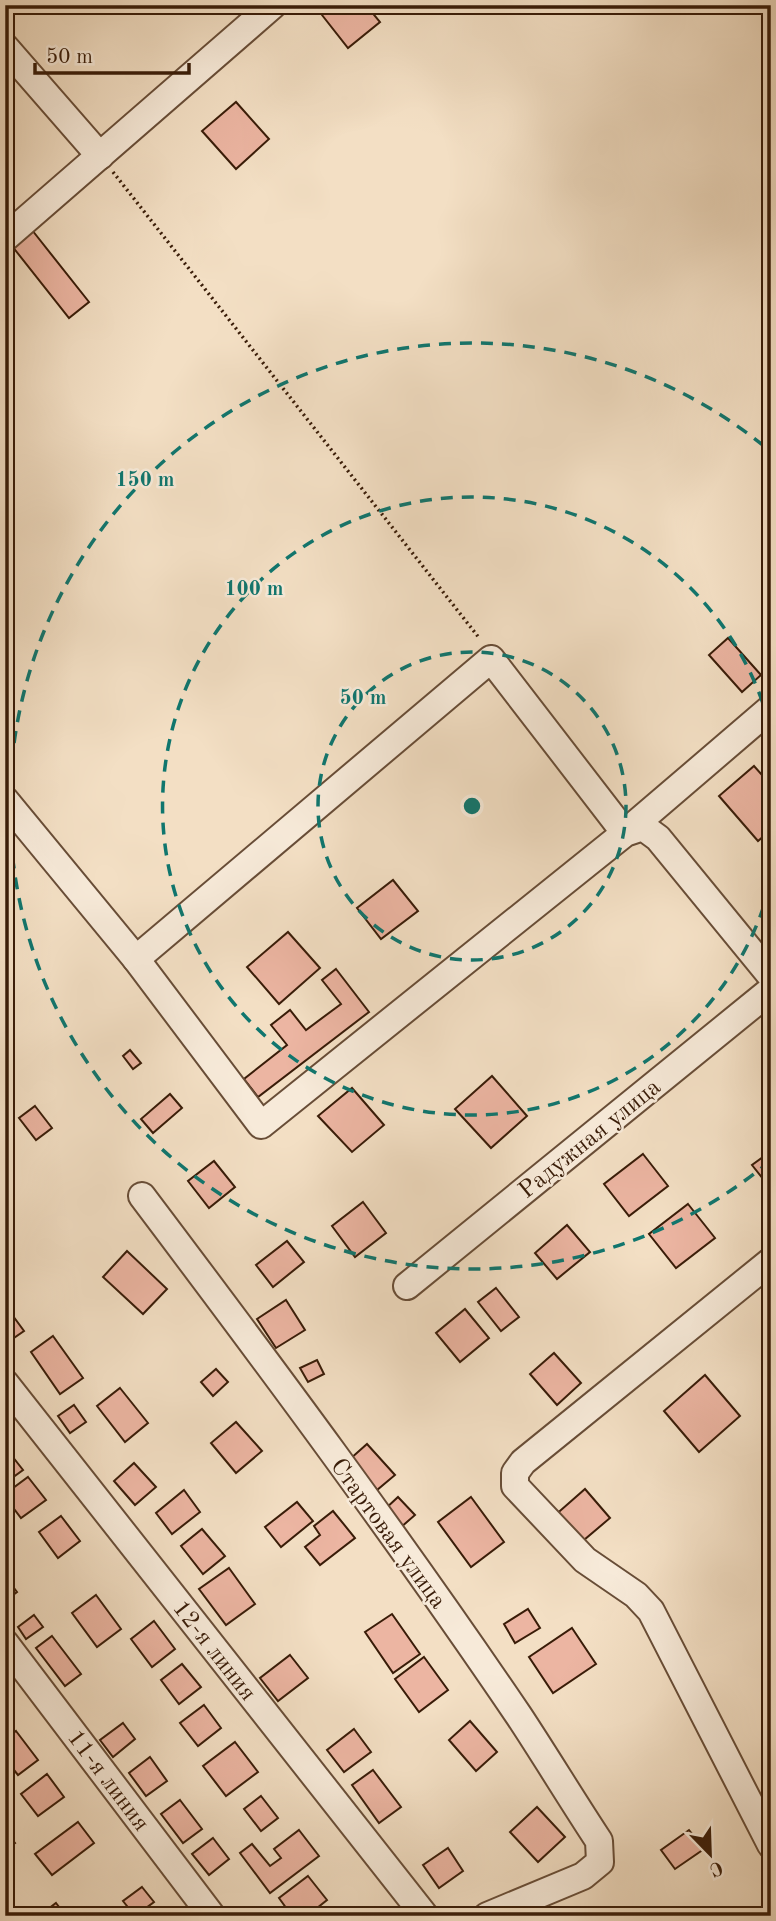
<svg xmlns="http://www.w3.org/2000/svg" width="776" height="1921" font-family="'Old Standard TT',serif">
<rect width="100%" height="100%" fill="#f3dfc4"/>
<filter id="stains"><feTurbulence type="fractalNoise" baseFrequency=".00286" numOctaves="4"/><feColorMatrix values="0 0 0 0 .2 0 0 0 0 .09 0 0 0 0 .02 0 0 0 .5 -.17"/></filter>
<radialGradient id="worn" r=".72"><stop offset=".6" stop-color="#630" stop-opacity="0"/><stop offset="1" stop-color="#630" stop-opacity=".3"/></radialGradient>
<g fill="#ecb5a2" stroke="#391c08" stroke-width="2">
<path d="M334,5h32l14,17 -32,26 -26,-33z"/>
<path d="M236,102l33,37 -33,30 -34,-38z"/>
<path d="M32,230l57,72 -20,16 -57,-72z"/>
<path d="M728,638l33,37 -19,17 -33,-37z"/>
<path d="M754,766l17,19v45l-13,11 -39,-45z"/>
<path d="M393,880l25,31 -37,28 -24,-31z"/>
<path d="M288,932l32,36 -41,36 -32,-37z"/>
<path d="M336,969l33,43 -111,85 -14,-18 43,-34 -16,-20 19,-15 16,20 35,-26 -19,-24z"/>
<path d="M130,1050l11,13 -8,6 -10,-13z"/>
<path d="M492,1076l35,40 -36,32 -36,-39z"/>
<path d="M352,1088l32,37 -32,27 -34,-36z"/>
<path d="M170,1094l12,14 -29,25 -12,-14z"/>
<path d="M35,1106l17,22 -16,12 -17,-22z"/>
<path d="M771,1151v38l-19,-24z"/>
<path d="M643,1154l25,32 -39,30 -25,-32z"/>
<path d="M214,1161l21,26 -26,21 -21,-27z"/>
<path d="M363,1202l23,31 -31,24 -23,-31z"/>
<path d="M688,1204l27,34 -39,30 -27,-34z"/>
<path d="M567,1225l23,27 -33,27 -22,-26z"/>
<path d="M287,1241l17,21 -31,25 -17,-22z"/>
<path d="M127,1251l40,38 -24,25 -40,-37z"/>
<path d="M496,1288l23,29 -18,14 -23,-29z"/>
<path d="M286,1300l19,30 -29,18 -19,-29z"/>
<path d="M5,1305l19,26 -19,13z"/>
<path d="M465,1309l24,29 -29,24 -24,-29z"/>
<path d="M53,1336l30,42 -23,16 -29,-42z"/>
<path d="M554,1353l27,30 -24,22 -27,-31z"/>
<path d="M317,1360l7,14 -16,8 -8,-14z"/>
<path d="M216,1369l12,13 -15,14 -12,-14z"/>
<path d="M705,1375l35,41 -41,36 -35,-41z"/>
<path d="M120,1388l28,35 -23,19 -28,-36z"/>
<path d="M74,1405l12,17 -16,11 -12,-17z"/>
<path d="M236,1422l26,29 -26,22 -25,-30z"/>
<path d="M367,1444l28,31 -18,15 -27,-31z"/>
<path d="M5,1447l18,23 -18,13z"/>
<path d="M134,1463l22,24 -21,18 -21,-24z"/>
<path d="M28,1477l18,23 -25,18 -16,-21v-3z"/>
<path d="M585,1489l25,29 -32,27 -25,-28z"/>
<path d="M184,1490l16,22 -28,22 -16,-21z"/>
<path d="M398,1497l17,18 -15,13 -16,-18z"/>
<path d="M471,1497l33,45 -33,25 -33,-45z"/>
<path d="M297,1502l16,19 -32,26 -16,-20z"/>
<path d="M333,1511l22,27 -35,27 -15,-18 15,-12 -6,-9z"/>
<path d="M61,1516l19,25 -22,17 -19,-26z"/>
<path d="M202,1529l23,27 -22,18 -22,-28z"/>
<path d="M229,1568l26,36 -29,21 -27,-36z"/>
<path d="M5,1576l12,16 -12,9z"/>
<path d="M96,1595l25,34 -24,18 -25,-34z"/>
<path d="M528,1609l12,19 -25,15 -11,-19z"/>
<path d="M392,1614l28,40 -27,19 -28,-41z"/>
<path d="M34,1615l9,12 -17,12 -8,-12z"/>
<path d="M154,1621l21,28 -23,18 -21,-28z"/>
<path d="M572,1628l24,36 -43,29 -24,-36z"/>
<path d="M52,1636l29,38 -16,12 -29,-38z"/>
<path d="M290,1655l18,23 -30,23 -18,-23z"/>
<path d="M424,1657l24,33 -29,22 -24,-33z"/>
<path d="M182,1664l19,23 -22,17 -18,-24z"/>
<path d="M204,1705l17,23 -23,18 -18,-23z"/>
<path d="M470,1721l27,31 -21,19 -27,-31z"/>
<path d="M123,1723l12,16 -22,18 -13,-17z"/>
<path d="M354,1729l17,23 -27,20 -17,-22z"/>
<path d="M16,1731l22,29 -20,15 -13,-16v-20z"/>
<path d="M235,1742l23,30 -32,24 -23,-30z"/>
<path d="M150,1757l17,24 -21,15 -17,-23z"/>
<path d="M373,1770l28,37 -22,16 -27,-38z"/>
<path d="M47,1774l17,23 -26,19 -17,-22z"/>
<path d="M261,1796l17,22 -17,13 -17,-22z"/>
<path d="M180,1800l22,29 -19,14 -22,-29z"/>
<path d="M537,1807l28,30 -27,25 -28,-30z"/>
<path d="M78,1822l16,21 -42,32 -17,-21z"/>
<path d="M299,1830l20,26 -49,37 -30,-40 12,-9 18,22 11,-8 -7,-9z"/>
<path d="M689,1830l15,19 -29,20 -14,-19z"/>
<path d="M5,1831l10,12 -10,7z"/>
<path d="M213,1838l16,21 -20,16 -17,-21z"/>
<path d="M448,1848l15,23 -24,17 -16,-23z"/>
<path d="M308,1876l19,24 -20,16h-15l-13,-18z"/>
<path d="M142,1887l12,15 -19,14 -12,-15z"/>
<path d="M56,1903l10,13h-27z"/>
</g>
<g fill="none" stroke-linecap="round" stroke-linejoin="round">
<g stroke="#684d37" stroke-width="30">
<g id="minor">
<path d="M5,47l95,109"/>
<path d="M5,238l268,-233"/>
<path d="M5,800l131,159 125,166 364,-292 18,-6 15,11 113,138"/>
<path d="M136,959l355,-300 134,174 146,-125"/>
<path d="M142,1196c129,171 257,343 377,520 27,41 53,84 80,125l1,21 -17,14 -96,40"/>
<path d="M771,1261l-248,201 -8,11v13l70,74 51,35 15,16 120,234"/>
<path d="M407,1286l364,-296"/>
<path d="M5,1383l420,533"/>
<path d="M5,1643l207,273"/>
</g>
</g>
<path stroke="#391c08" stroke-width="3.5" stroke-dasharray="2 3.5" stroke-linecap="butt" d="M113,172l367,467"/>
<use href="#minor" stroke="#f7ead9" stroke-width="26"/>
</g>
<g fill="none" stroke="#0f766e" stroke-width="3.5" stroke-dasharray="12 9">
<circle cx="472" cy="806" r="154"/>
<path d="M770 886A309 309 0 1 1 770 726"/>
<path d="M770 1161A463 463 0 1 1 770 451"/>
</g>
<g text-anchor="middle" stroke-width="5" stroke-linejoin="round" paint-order="stroke">
<g font-size="24" fill="#391c08" stroke="#f7ead9">
<text transform="translate(589 1138) rotate(-39)" y="8">Радужная улица</text>
<text transform="translate(389 1533) rotate(54)" y="8">Стартовая улица</text>
<text transform="translate(215 1650) rotate(52)" y="8">12-я линия</text>
<text transform="translate(109 1780) rotate(53)" y="8">11-я линия</text>
</g>
</g>
<circle cx="472" cy="806" r="10" fill="#0f766e" stroke="#f7ead9" stroke-width="3.5"/>
<g font-size="21" text-anchor="middle" font-weight="bold" fill="#0f766e" stroke="#f7ead9" stroke-width="5" stroke-linejoin="round" paint-order="stroke">
<text x="145" y="486">150 m</text>
<text x="254" y="595">100 m</text>
<text x="363" y="704">50 m</text>
</g>
<rect width="776" height="1921" fill="none" stroke="#f3dfc4" stroke-width="28"/>
<rect x="7" y="7" width="762" height="1907" fill="none" stroke="#391c08" stroke-width="3.5"/>
<rect x="14" y="14" width="748" height="1893" fill="none" stroke="#391c08" stroke-width="2"/>
<g transform="translate(710 1854) rotate(157)" stroke="#f7ead9" stroke-width="5" paint-order="stroke">
<path d="M0-5L12 26L0 18L-12 26Z" fill="#391c08"/>
<text y="-10" font-size="19" font-weight="bold" text-anchor="middle" fill="#391c08">С</text>
</g>
<path d="M35 63v10h154v-10" fill="none" stroke="#391c08" stroke-width="3.5"/>
<text x="46" y="63" font-size="21" fill="#391c08" stroke="#f7ead9" stroke-width="5" paint-order="stroke">50 m</text>
<rect width="100%" height="100%" filter="url(#stains)"/>
<rect width="100%" height="100%" fill="url(#worn)"/>
</svg>
